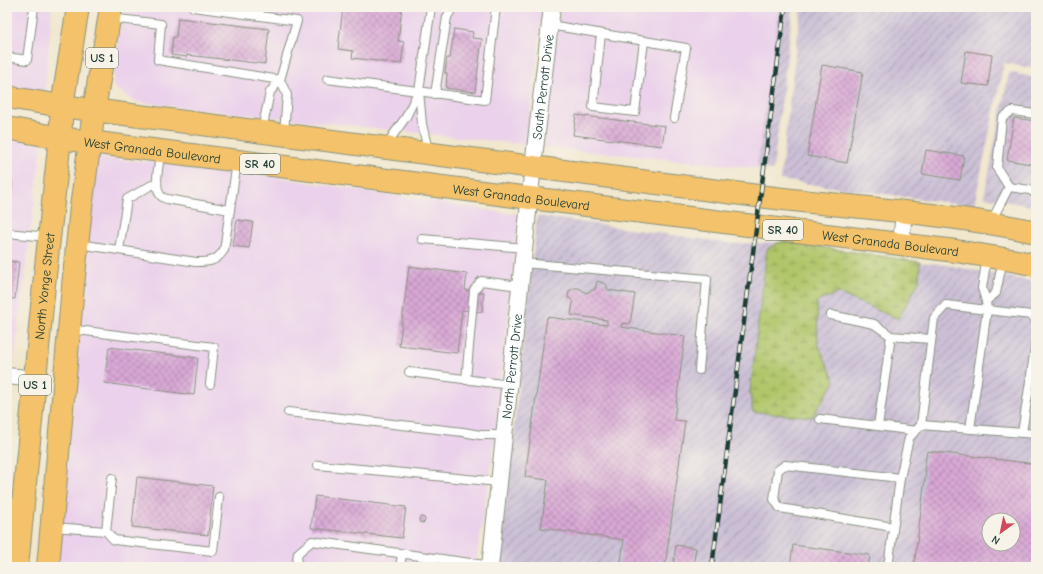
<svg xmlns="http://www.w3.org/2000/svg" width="1043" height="574" font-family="'Comic Neue',sans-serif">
<defs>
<pattern id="industrial-furrows" width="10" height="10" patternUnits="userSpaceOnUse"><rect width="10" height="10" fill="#cbbfd5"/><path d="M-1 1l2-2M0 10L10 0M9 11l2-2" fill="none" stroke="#a49cae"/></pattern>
<pattern id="wetland-marsh" width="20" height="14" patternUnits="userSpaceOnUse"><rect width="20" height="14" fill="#b1c66a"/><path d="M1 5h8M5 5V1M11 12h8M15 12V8" fill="none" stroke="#8fa258"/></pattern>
<pattern id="building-cross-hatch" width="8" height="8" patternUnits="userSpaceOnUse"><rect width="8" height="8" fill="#d9a8d5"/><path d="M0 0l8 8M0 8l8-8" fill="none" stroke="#af8aae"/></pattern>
</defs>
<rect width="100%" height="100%" fill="#f7f3e8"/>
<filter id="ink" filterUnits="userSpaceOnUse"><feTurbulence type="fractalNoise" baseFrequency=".025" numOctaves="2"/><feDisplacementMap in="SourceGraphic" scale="8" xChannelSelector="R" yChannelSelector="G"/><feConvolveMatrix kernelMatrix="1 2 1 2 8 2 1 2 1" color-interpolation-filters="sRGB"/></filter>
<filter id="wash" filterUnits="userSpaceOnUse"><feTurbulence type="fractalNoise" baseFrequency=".012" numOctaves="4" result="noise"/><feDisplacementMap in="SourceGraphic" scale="16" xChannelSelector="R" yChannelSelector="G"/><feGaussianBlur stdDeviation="0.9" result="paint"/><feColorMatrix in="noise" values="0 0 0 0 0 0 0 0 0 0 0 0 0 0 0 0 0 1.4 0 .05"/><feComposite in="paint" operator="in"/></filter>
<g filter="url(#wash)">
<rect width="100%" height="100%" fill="#f1e7cd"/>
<g fill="#ebd1eb">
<path d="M7,7h45l-7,87 -38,-6z"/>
<path d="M123,7h420l-16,138 -390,-43 -24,-15 1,-25z"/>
<path d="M560,7h219l-22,161 -213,-21z"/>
<path d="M7,138l35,6 -29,223 -6,-1z"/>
<path d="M96,158l108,8 294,46 21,2 -24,231 -20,122h-418z"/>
</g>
<g fill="url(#industrial-furrows)" fill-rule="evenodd">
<path d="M779,7h14l-20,163 -16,-2z"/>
<path d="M801,7h235v62l-32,-6 -30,143 -194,-26z"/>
<path d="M1009,72l27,6v129l-52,-10z"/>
<path d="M537,216l198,28 46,-2 -15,7 -16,143 3,20 59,5 23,-36 -17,-37 -1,-42 21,-9 60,26 21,-37 1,-20 26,3 90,17v285h-537zM989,520h24v24h-24z"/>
</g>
<path fill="url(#wetland-marsh)" stroke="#68824f" d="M782,241l138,21 -1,20 -21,37 -60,-26 -21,9 1,42 17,37 -23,36 -59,-5 -3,-20 17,-143z"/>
<g id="blocks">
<g fill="url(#building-cross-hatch)" fill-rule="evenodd">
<path d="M343,7h59l-4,34 6,1 -3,22 -49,-6 1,-7 -15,-2z"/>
<path d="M178,18l91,11 -4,35 -78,-9v2l-16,-2 2,-18h3z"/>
<path d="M454,29l19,3 -1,6 10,1 -7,53 -29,-4 1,-15h-2l2,-15h3z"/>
<path d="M966,51l26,4 -4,31 -27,-3z"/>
<path d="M822,65l41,7 -16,91 -40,-7z"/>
<path d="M576,115l89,11 -3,20 -89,-11z"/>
<path d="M1014,118l22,3v44l-29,-5z"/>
<path d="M926,150l38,6 -4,24 -38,-6z"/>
<path d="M237,220l16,2 -4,26 -16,-2z"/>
<path d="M7,261l12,1 -4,37 -8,-1z"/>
<path d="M409,266l58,8 -2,16 19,2 -2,20 -20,-2 -5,43 -58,-7z"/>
<path d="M597,281l9,3 2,6 27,4 -5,30 -8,-1 -1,4 64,9 -11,84 11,1 -20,146h-45l4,-27 -83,-12 7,-48 -23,-3 22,-160 60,8v-5l-36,-5 2,-13 -3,-4h-2l1,-7 5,-3h5l7,5 9,-4z"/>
<path d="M109,347l89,11 -4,37 -90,-12z"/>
<path d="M927,451l109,13v103h-122l12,-97h-2zM989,520h24v24h-24z"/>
<path d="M137,477l76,9 -5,49 -76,-8z"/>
<path d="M315,496l91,11 -4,31 -91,-10z"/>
<circle cx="422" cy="520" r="3"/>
<path d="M676,545l20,3 -3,19h-20z"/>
<path d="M793,545l77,10 -2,12h-78z"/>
</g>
</g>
</g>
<g filter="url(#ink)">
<use href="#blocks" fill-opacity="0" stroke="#889280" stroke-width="1"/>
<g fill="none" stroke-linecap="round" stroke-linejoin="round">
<g stroke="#889280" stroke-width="10">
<g id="service">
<path d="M193,7l104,14 -17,59 7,15 -3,38"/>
<path d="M259,16l1,-9"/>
<path d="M110,18l51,6 -3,36 122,20 -10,12 -8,38"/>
<path d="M550,25l136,23 -12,70"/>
<path d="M601,34l-8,73 42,5 9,-71"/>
<path d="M7,57l20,3 7,-53"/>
<path d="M327,79l158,21 11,-93"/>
<path d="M435,94l12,-77 6,-10"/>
<path d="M386,145l20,-28 12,-25"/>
<path d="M428,150l-6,-26 -3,-33 12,-84"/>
<path d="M161,152c-2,11 -8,35 0,44 1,1 5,3 6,3l63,11"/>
<path d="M7,181l1,3 -1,10"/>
<path d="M1009,187l-12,-19 5,-50 10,-7 24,3"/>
<path d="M991,222l18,-35 21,3 6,4"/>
<path d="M7,233l41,4"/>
<path d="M422,239l103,9"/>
<path d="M79,244l117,18c13,0 20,0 28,-12l13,-88"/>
<path d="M119,250l8,-51 30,-17"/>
<path d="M987,257l-5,31 4,13 1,9 45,5 4,6"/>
<path d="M523,263l184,16 -8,91"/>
<path d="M986,301l10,-8 7,-34"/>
<path d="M831,315l43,9 17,12 -13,90 38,5"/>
<path d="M69,329l145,18 -4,37"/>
<path d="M891,336l40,3"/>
<path d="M409,372l101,13"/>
<path d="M466,380l8,-90 7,-9 39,5"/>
<path d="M288,412l175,20 17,3h24"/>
<path d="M820,419l58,7"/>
<path d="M921,425l13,-107 12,-13 41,5 -17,119"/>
<path d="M1022,433l14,-91"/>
<path d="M318,465l181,17"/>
<path d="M53,527l53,4 6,-53"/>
<path d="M893,527l-113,-19 -6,-9 4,-29 7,-5 115,13"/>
<path d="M106,531l8,9 99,11 6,-54"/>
<path d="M296,567l2,-14 14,-12 180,25"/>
<path d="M400,567l2,-13"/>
<path d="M888,567l12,-89 9,-40 12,-13 115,9"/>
</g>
</g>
<g stroke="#889280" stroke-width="18">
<g id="minor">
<path d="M901,244l3,-33"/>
<path d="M7,376l28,3"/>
<path id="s1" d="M490,567l43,-401 19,-159"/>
</g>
</g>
<g stroke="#889280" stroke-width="24">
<g id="primary">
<path d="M7,97l55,9c227,29 454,57 680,88 98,13 197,17 294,38"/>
<path id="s2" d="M7,128l53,10 30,4 440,56 426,53 61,10 19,4"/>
<path id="s3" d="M17,567l27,-282 16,-147 2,-32 16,-99"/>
<path d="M48,567l25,-281 8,-78 13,-98 17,-103"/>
</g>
</g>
<use href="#service" stroke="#fff" stroke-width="8"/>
<use href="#minor" stroke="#fff" stroke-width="16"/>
<use href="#primary" stroke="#f3c26a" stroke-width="22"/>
<g stroke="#1f3d34" stroke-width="4.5">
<path id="rail" d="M712,567l73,-560"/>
</g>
<use href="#rail" stroke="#f7f3e8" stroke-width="3" stroke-dasharray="9" stroke-linecap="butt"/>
</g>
</g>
<g text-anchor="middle" stroke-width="3" stroke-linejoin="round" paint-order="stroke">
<g fill="#f7f3e8" stroke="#60746a" stroke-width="1">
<rect x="86" y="48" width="32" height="20" rx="3"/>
<rect x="240" y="154" width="40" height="20" rx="3"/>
<rect x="763" y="220" width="40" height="20" rx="3"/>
<rect x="19" y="375" width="32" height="20" rx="3"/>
</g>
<g font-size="12" font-weight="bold" fill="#1f3d34">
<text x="102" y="62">US 1</text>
<text x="260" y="168">SR 40</text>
<text x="783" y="234">SR 40</text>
<text x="35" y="389">US 1</text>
</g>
<g font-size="13" fill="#1f3d34" stroke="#f7f3e8">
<text dy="5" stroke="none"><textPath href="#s1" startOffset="483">South Perrott Drive</textPath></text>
<text dy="5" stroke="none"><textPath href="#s2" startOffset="147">West Granada Boulevard</textPath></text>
<text dy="5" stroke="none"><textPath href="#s2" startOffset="519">West Granada Boulevard</textPath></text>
<text dy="5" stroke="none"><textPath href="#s2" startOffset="891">West Granada Boulevard</textPath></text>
<text dy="5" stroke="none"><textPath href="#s3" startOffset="282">North Yonge Street</textPath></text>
<text dy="5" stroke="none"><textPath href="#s1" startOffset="202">North Perrott Drive</textPath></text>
</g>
</g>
<rect width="1043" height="574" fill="none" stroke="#f7f3e8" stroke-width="24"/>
<g transform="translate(1001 532) rotate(213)"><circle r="19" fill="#f7f3e8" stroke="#a1aaa0"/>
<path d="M0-3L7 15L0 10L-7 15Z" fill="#d1495b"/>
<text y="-6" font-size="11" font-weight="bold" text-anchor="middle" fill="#1f3d34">N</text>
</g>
</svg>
